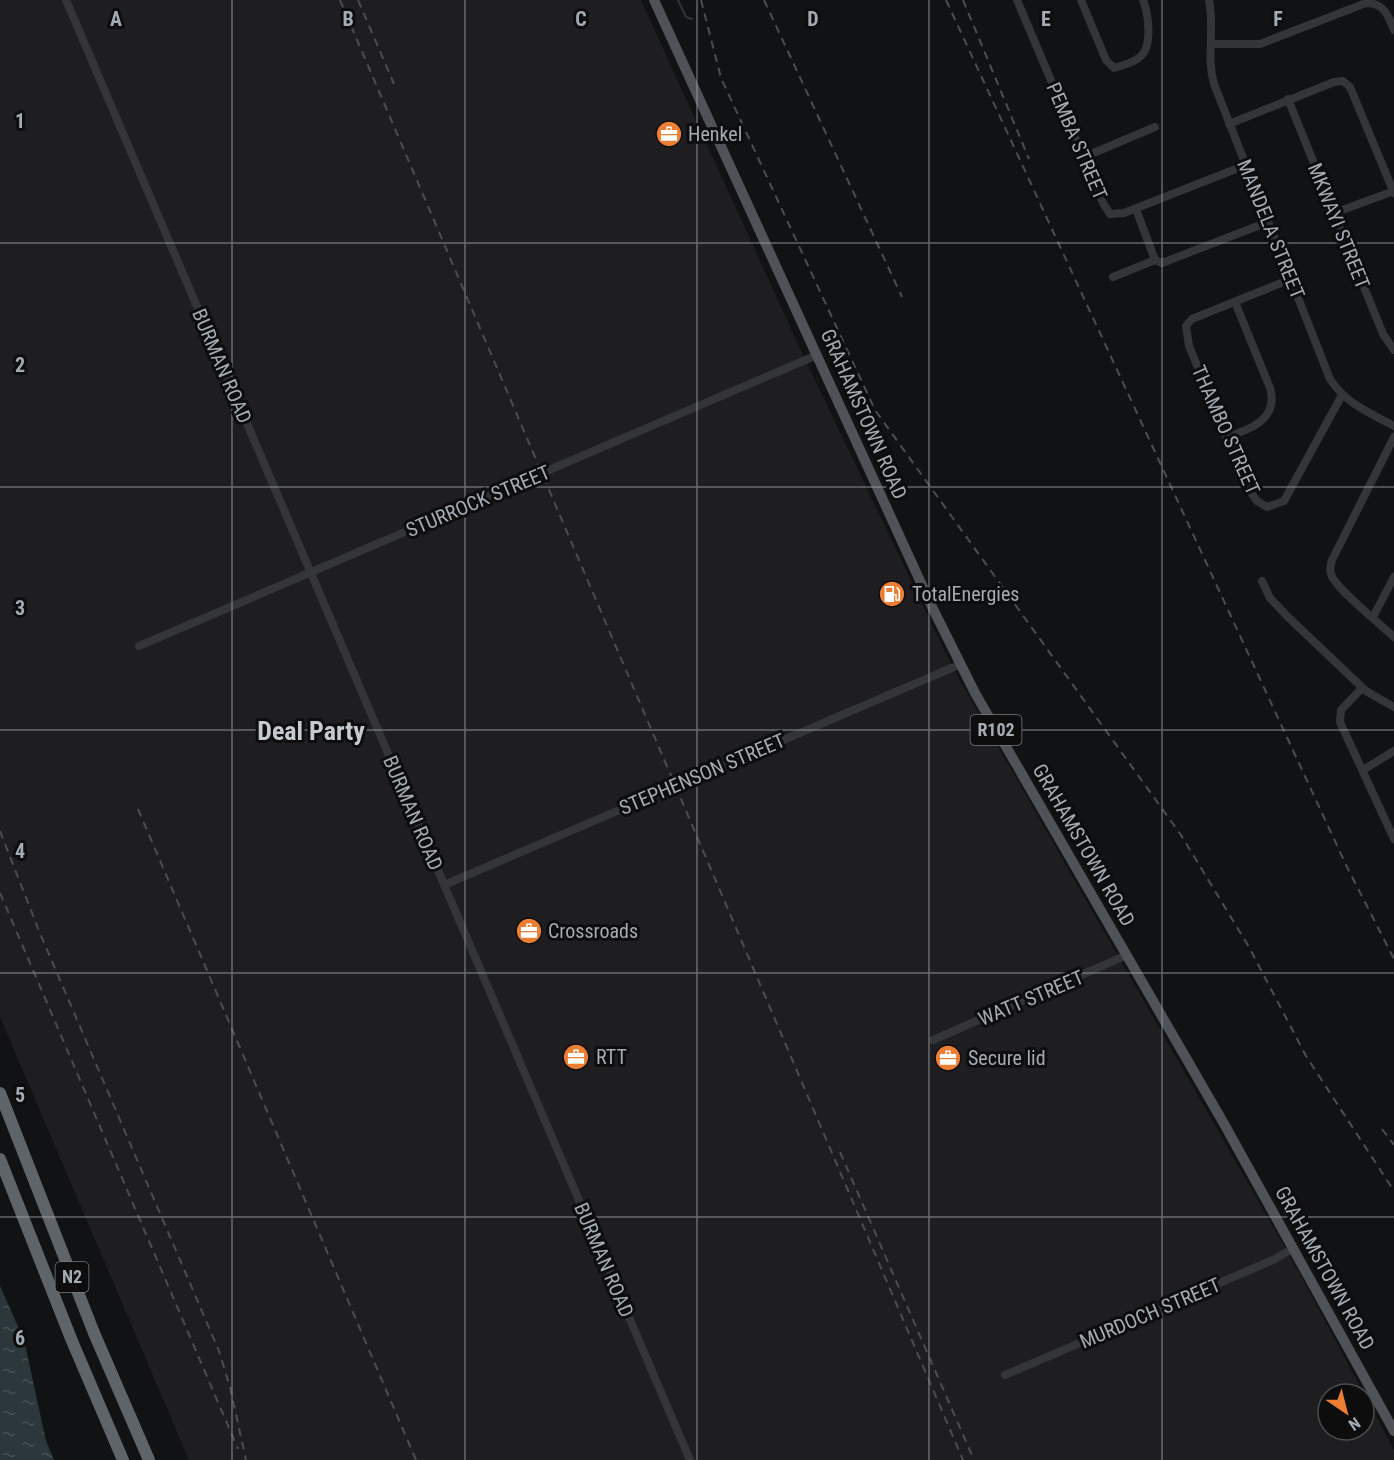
<svg xmlns="http://www.w3.org/2000/svg" width="1394" height="1460" font-family="'Roboto Condensed',sans-serif">
<defs>
<pattern id="water-ripples" width="26" height="14" patternUnits="userSpaceOnUse" patternTransform="scale(1.5)"><rect width="26" height="14" fill="#2b373b"/><path d="M2 4q2-2 4 0t4 0M15 11q2-2 4 0t4 0" fill="none" stroke="#475155"/></pattern>
</defs>
<rect width="100%" height="100%" fill="#111213"/>
<path fill="#1e1e20" fill-rule="evenodd" d="M0,0h641l162,355 149,311 347,606 95,178v10h-1205l-189,-443zM1328,1394h36v36h-36z"/>
<path fill="url(#water-ripples)" d="M0,1286l24,54 22,101 8,19h-54z"/>
<g fill="none" stroke-linecap="round" stroke-linejoin="round">
<path stroke="#2b373b" stroke-width="2" d="M678,0l8,17 6,2"/>
<g stroke="#333538" stroke-width="8">
<path d="M66,0l624,1460"/>
<path d="M1017,0l86,203 7,11 14,-1 122,-48"/>
<path d="M1081,0l25,60 8,8c9,-3 20,-5 27,-12 12,-11 7,-43 2,-56"/>
<path d="M1209,0c6,28 -3,56 5,84l116,295c15,24 40,34 64,47"/>
<path d="M1212,44h48l106,-41c18,0 22,12 28,27"/>
<path d="M1288,99l95,235 11,16"/>
<path d="M1229,124l105,-42 9,-1 7,6 44,106"/>
<path d="M1084,157l71,-30"/>
<path d="M1136,209l19,51 7,3 106,-41"/>
<path d="M1334,213l60,-22"/>
<path d="M1113,277l42,-17"/>
<path d="M1291,279l-99,40 -6,7 3,20 58,141 10,14 10,6 17,-6 58,-106"/>
<path d="M1226,437c24,-7 53,-18 44,-49l-35,-86"/>
<path d="M1394,437l-62,123c-1,4 -3,9 -1,14 3,13 50,51 63,63"/>
<path d="M1262,581l8,17 18,19 78,74 28,16"/>
<path d="M1373,617l21,-40"/>
<path d="M139,646l678,-291"/>
<path d="M1362,688l-21,22 -1,12 54,117"/>
<path d="M1363,770l31,-19"/>
<path d="M444,885l517,-221"/>
<path d="M933,1040l194,-85"/>
<path d="M1005,1375l268,-115 21,-12"/>
</g>
<path stroke="#4f5257" stroke-width="10" d="M654,0l278,607 43,86 248,429 171,309"/>
<g stroke="#5f6469" stroke-width="12">
<path d="M0,1093l94,240 55,127"/>
<path d="M0,1159l72,182 51,119"/>
</g>
<g stroke="#4a4d51" stroke-width="2" stroke-dasharray="8 6" stroke-linecap="butt">
<path d="M340,0l623,1460"/>
<path d="M358,0l36,84"/>
<path d="M701,0l20,78 154,332 306,425 68,112 57,109 88,135"/>
<path d="M764,0l138,297"/>
<path d="M946,0l400,865 48,94"/>
<path d="M963,0l66,159"/>
<path d="M138,809l278,651"/>
<path d="M0,831l39,100 180,420 11,36 16,73"/>
<path d="M0,893l238,556"/>
<path d="M1382,1129l12,16"/>
<path d="M840,1152l134,308"/>
</g>
</g>
<path fill="none" stroke="#a3acb3" stroke-width="1.5" stroke-opacity="0.55" d="M232,0v1460M465,0v1460M697,0v1460M929,0v1460M1162,0v1460M0,243h1394M0,487h1394M0,730h1394M0,973h1394M0,1217h1394"/>
<defs>
<g id="office-disc" transform="scale(1.35)"><circle r="9.5" fill="#eb7e32" stroke="#0d0d0e"/><path d="M-6-3h4V-5.5h4V-3h4V5H-6ZM-1-4.5V-3h2v-1.5ZM-6 0V1H6V0Z" fill="#fff"/></g>
<g id="fuel-disc" transform="scale(1.35)"><circle r="9.5" fill="#eb7e32" stroke="#0d0d0e"/><path d="M-5.5-6h7V0h2V4h1.3V-2.5L3-4.5l.8-.8L6-3V5H2.5V1h-1V6h-7ZM-4.2-4.7v3.2H.2V-4.7Z" fill="#fff"/></g>
</defs>
<g fill-rule="evenodd">
<use href="#office-disc" x="669" y="134"/>
<use href="#fuel-disc" x="892" y="594"/>
<use href="#office-disc" x="529" y="931"/>
<use href="#office-disc" x="576" y="1057"/>
<use href="#office-disc" x="948" y="1058"/>
</g>
<g text-anchor="middle" stroke-width="6" stroke-linejoin="round" paint-order="stroke">
<g fill="#0d0d0e" stroke="#767c82" stroke-width="1.5">
<rect x="970.5" y="715" width="51" height="30" rx="4.5"/>
<rect x="55.5" y="1262" width="33" height="30" rx="4.5"/>
</g>
<g font-size="18" font-weight="bold" fill="#a3acb3">
<text x="996" y="736">R102</text>
<text x="72" y="1283">N2</text>
</g>
<g font-size="20" fill="#a3acb3" stroke="#0d0d0e" text-anchor="start">
<text x="688" y="141">Henkel</text>
<text x="912" y="601">TotalEnergies</text>
<text x="548" y="938">Crossroads</text>
<text x="596" y="1064">RTT</text>
<text x="968" y="1065">Secure lid</text>
</g>
<g font-size="20" fill="#a3acb3" stroke="#0d0d0e">
<text transform="translate(1077 141) rotate(67)" y="7">PEMBA STREET</text>
<text transform="translate(1339 226) rotate(68)" y="7">MKWAYI STREET</text>
<text transform="translate(1271 229) rotate(68)" y="7">MANDELA STREET</text>
<text transform="translate(222 366) rotate(67)" y="7">BURMAN ROAD</text>
<text transform="translate(864 414) rotate(66)" y="7">GRAHAMSTOWN ROAD</text>
<text transform="translate(1226 430) rotate(66)" y="7">THAMBO STREET</text>
<text transform="translate(478 501) rotate(-23)" y="7">STURROCK STREET</text>
<text transform="translate(702 774) rotate(-23)" y="7">STEPHENSON STREET</text>
<text transform="translate(413 813) rotate(67)" y="7">BURMAN ROAD</text>
<text transform="translate(1084 845) rotate(60)" y="7">GRAHAMSTOWN ROAD</text>
<text transform="translate(1031 998) rotate(-23)" y="7">WATT STREET</text>
<text transform="translate(604 1260) rotate(67)" y="7">BURMAN ROAD</text>
<text transform="translate(1325 1268) rotate(61)" y="7">GRAHAMSTOWN ROAD</text>
<text transform="translate(1150 1313) rotate(-23)" y="7">MURDOCH STREET</text>
</g>
<g font-size="26" font-weight="bold" fill="#c4cacf" stroke="#0d0d0e">
<text x="311" y="740">Deal Party</text>
</g>
</g>
<g font-size="20" text-anchor="middle" font-weight="bold" fill="#a3acb3" stroke="#0d0d0e" stroke-width="6" stroke-linejoin="round" paint-order="stroke">
<text x="116" y="26">A</text>
<text x="348" y="26">B</text>
<text x="581" y="26">C</text>
<text x="813" y="26">D</text>
<text x="1046" y="26">E</text>
<text x="1278" y="26">F</text>
<text x="20" y="128">1</text>
<text x="20" y="372">2</text>
<text x="20" y="615">3</text>
<text x="20" y="858">4</text>
<text x="20" y="1102">5</text>
<text x="20" y="1345">6</text>
</g>
<g transform="translate(1346 1412) rotate(145)"><circle r="28" fill="#0d0d0e" stroke="#494d50" stroke-width="1.5"/>
<path d="M0-4.5L10 22L0 15L-10 22Z" fill="#eb7e32"/>
<text y="-9" font-size="16" font-weight="bold" text-anchor="middle" fill="#a3acb3">N</text>
</g>
</svg>
